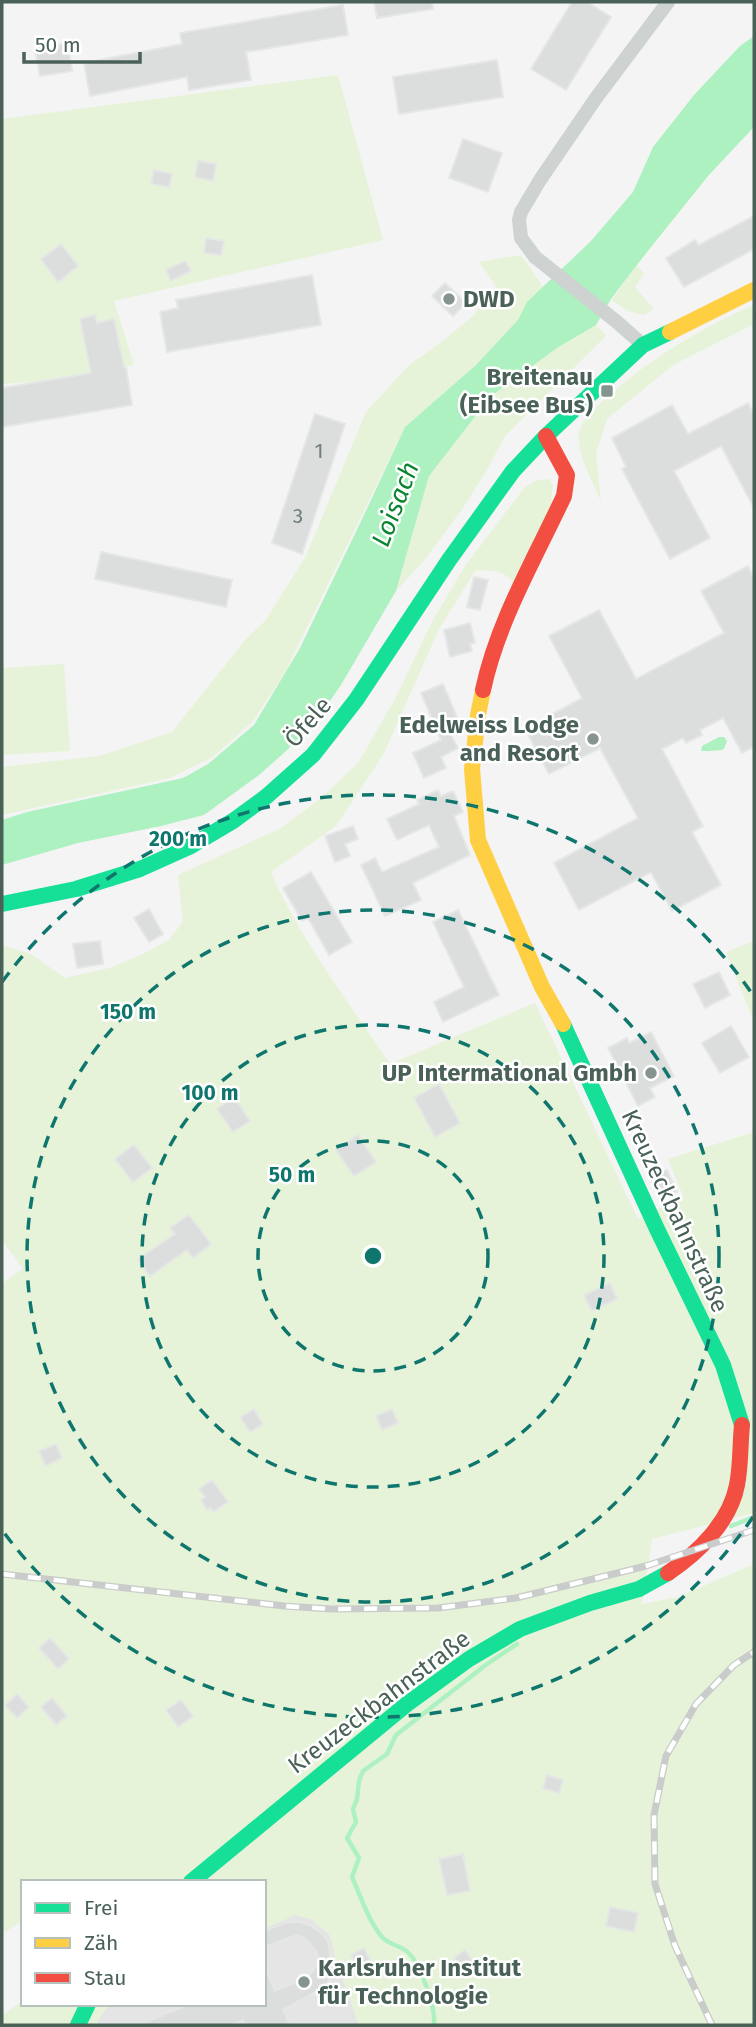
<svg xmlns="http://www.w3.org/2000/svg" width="756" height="2027" font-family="'Fira Sans',sans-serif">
<rect width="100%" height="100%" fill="#f4f4f4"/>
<path fill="#e5e5e5" d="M294,1915l16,3 20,17 6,25 23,65h-263l5,-10 9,-11h154v-75z"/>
<g fill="#e6f3d8">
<path d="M338,75l45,165 -269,61 20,64 -104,17 -28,2v-265z"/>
<path d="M521,255l23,33 -17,15 -9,17 -42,45 -71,62 -121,247 -31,47 -40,36 -43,21 -168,37v-48l97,-11 73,-24 74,-93 19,-18 41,-65 60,-144 43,-47 30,-21 34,-28 23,-30 -17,-24z"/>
<path d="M637,265l7,9 -9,13 19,22 -10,6 -16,-4 -16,-11z"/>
<path d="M754,305v19l-81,41 -66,54 -11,34 5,48c-7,-16 -28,-55 -21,-72 6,-14 20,-26 32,-36 42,-37 91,-66 142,-88z"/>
<path d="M596,325l10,11 -101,100 -18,34 -24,38 -40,54 -27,29 33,-115 62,-80 66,-48z"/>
<path d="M549,479l4,6 -5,46 -44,93 8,-43c-10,-12 -22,-11 -37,-10l-36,58 -56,126 -47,71 -65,46c28,66 79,132 119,192l145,-61 103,216 45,-23 -15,-37 86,-27v381l-102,26 -10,65 36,-7 76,-33v461h-395l-23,-65 -6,-25 -20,-17 -15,-3 -31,14v-47h-241v38l-18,12 -3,-5v-644l21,-14 -21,-29v-295l29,9 34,24 44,-10 34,-14 26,-14 14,-19 -5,-46 103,-47 40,-30 37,-35 36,-62 39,-81 32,-54 60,-79 12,-7z"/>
<path d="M64,664l6,87 -68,4v-87z"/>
<path d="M754,941v81l-28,-70z"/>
<path d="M23,2000v4h87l-9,10 -5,11h-94v-9z"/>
</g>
<g fill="#adf1c1">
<path d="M754,36v91l-46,49 -61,76 -36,47 -15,26 -39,23 -66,48 -62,80 -33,115 -55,94 -25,36 -31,31 -26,23 -55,40 -43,11 -83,17 -76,22v-45l25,-8 156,-34 25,-14 46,-39 46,-77 64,-133 41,-88 71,-62 42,-45 9,-18 64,-61 42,-49 20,-45 41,-52 46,-49z"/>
<path d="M719,737h5l3,4 -3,8c-4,2 -19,2 -23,2l1,-5z"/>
</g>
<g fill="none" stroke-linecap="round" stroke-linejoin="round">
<g stroke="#adf1c1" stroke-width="4.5">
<path d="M731,1526l23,-9"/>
<path d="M434,2025c2,-17 -14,-65 -29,-75 -7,-5 -17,-6 -23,-13 -14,-17 -21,-40 -30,-60l7,-19 -12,-20 9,-16 -3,-13 4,-10 2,-18 4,-10 24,-17 9,-19 91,-71 30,-20"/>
</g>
</g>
<g fill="#dcdddd" stroke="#e5e7e6" stroke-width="2">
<path d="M374,2h58l1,7 -56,9z"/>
<path d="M572,2h15l24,15 -45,73 -35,-21z"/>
<path d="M343,5l5,30 -102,17 5,28 -62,10 -2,-13 -97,19 -6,-33 98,-19 -2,-11z"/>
<path d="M68,43l4,28 -32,5 -5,-27z"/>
<path d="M497,60l6,37 -104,17 -6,-37z"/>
<path d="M463,139l39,14 -14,39 -39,-14z"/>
<path d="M198,161l18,3 -3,17 -18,-4z"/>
<path d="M154,170l18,4 -3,13 -18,-3z"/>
<path d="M754,216v33l-70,38 -18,-29 29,-18 4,5z"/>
<path d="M206,238l18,3 -3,14 -17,-2z"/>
<path d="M61,244l17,22 -20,16 -17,-23z"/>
<path d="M185,261l6,10 -20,10 -5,-11z"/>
<path d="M312,275l9,50 -154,27 -7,-40 18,-4 -2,-8z"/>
<path d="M445,283l21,20 -13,13 -21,-20z"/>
<path d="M95,315l2,8 17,-4 10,48h2l6,38 -130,22v-39l89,-15 -11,-54z"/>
<path d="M748,403l6,12v93l-33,-62 -47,25 36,67 -40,21 -48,-90 4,-2 -14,-29 60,-33 16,29z"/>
<path d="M315,414l30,10 -43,130 -30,-11z"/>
<path d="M101,552l131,28 -6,27 -131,-28z"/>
<path d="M748,566l6,13v168l-12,6 -19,-35 -23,12 2,5 -16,8 -3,-5 -21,11 41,77 -11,6 29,53 -49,26 -21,-39 -72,38 -25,-47 84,-45 -38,-70 -51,26 -24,-45 57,-31 -33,-62 50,-26 37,69 88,-46 -23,-42z"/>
<path d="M474,577l14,3 -8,30 -13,-3z"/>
<path d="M470,623l5,20 -5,1 2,7 -22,6 -6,-27z"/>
<path d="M443,684l16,38 -12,6 11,20 -17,9 5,11 -22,10 -11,-25 28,-13 -20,-47z"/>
<path d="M438,790l3,6 12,-5 10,21 -9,4 16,39 -57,28 8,17 -36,16 -24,-51 14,-7 7,14 57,-25 -10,-22 -32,15 -10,-21 32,-15 -2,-4z"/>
<path d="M353,826l5,13 -13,5 5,12 -15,6 -10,-26z"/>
<path d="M311,872l41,70 -23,13 -21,-37 -6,3 -19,-33z"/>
<path d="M149,909l14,25 -14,8 -15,-24z"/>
<path d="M458,910l41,85 -56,27 -9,-20 30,-15 -31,-65z"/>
<path d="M100,941l3,23 -26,4 -4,-24z"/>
<path d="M719,972l11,23 -25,13 -12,-24z"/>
<path d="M731,1026l18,31 -29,16 -18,-30z"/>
<path d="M651,1032l23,44 -24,12 5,9 -17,9 -30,-58 19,-10 2,5z"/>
<path d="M439,1084l21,39 -25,14 -21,-39z"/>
<path d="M234,1097l16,24 -17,11 -16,-23z"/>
<path d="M358,1135l18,27 -22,14 -18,-26z"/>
<path d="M134,1145l18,23 -19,14 -18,-23z"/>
<path d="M667,1170l10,22 -17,7 -10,-22z"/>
<path d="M189,1215l22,29 -18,14 -6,-8 -37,26 -12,-17 37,-25 -5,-6z"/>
<path d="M610,1283l7,16 -25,12 -8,-16z"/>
<path d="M254,1409l9,15 -13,8 -10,-15z"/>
<path d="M392,1409l6,14 -16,7 -6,-14z"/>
<path d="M56,1444l6,14 -16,8 -7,-15z"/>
<path d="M212,1480l16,22 -15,10 -2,-4 -4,2 -6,-10 4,-3 -6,-8z"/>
<path d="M50,1638l19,21 -11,10 -19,-21z"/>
<path d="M17,1694l12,13 -12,11 -12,-13z"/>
<path d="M52,1698l15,18 -11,9 -15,-18z"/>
<path d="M181,1700l12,16 -15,11 -12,-17z"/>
<path d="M547,1775l16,5 -4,13 -16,-5z"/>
<path d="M463,1854l7,37 -23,4 -8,-36z"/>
<path d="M610,1907l28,6 -4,19 -28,-6z"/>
<path d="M288,1922h12l11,4 10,7 7,8 4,29v5l-7,12 -42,23 7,15h-45l-2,-5 -11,5h-93l50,-21h75v-38l11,25 33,-14 11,-15 -3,-11 -11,-13 -8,-3 -33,12v-16z"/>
<path d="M364,1948l6,12 -14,7 -5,-12z"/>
<path d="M465,1950l10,15 -11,8 -10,-15z"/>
</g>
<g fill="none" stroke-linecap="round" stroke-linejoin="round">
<path stroke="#ced2d0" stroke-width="14" d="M643,345l-26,-23 -82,-65 -14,-19 -2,-18 2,-8 19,-32 56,-82 72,-96"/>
<g stroke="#16e098" stroke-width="16">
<path d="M2,904l74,-15 64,-20 49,-22 44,-26 34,-25 46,-41 43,-55 93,-140 64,-89 33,-35 97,-91 27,-13"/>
<path d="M563,1024l93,203 67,138 19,60"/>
<path d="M191,1882l216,-178 62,-45 51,-30 70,-26 49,-14 29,-16"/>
<path d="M78,2025l10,-21"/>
</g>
<g stroke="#ffcf43" stroke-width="16">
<path d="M670,332l84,-42"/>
<path d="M483,690l-5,25 -6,54 6,71 64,147 21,37"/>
</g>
<g stroke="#f24e42" stroke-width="16">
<path d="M483,690c14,-67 52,-132 81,-194l3,-21 -21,-39"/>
<path d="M668,1573c30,-20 62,-51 69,-88 4,-20 3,-41 5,-60"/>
</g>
<g stroke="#c9ccca" stroke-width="7">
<g id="rail">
<path d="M2,1574l282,32 47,3 107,-1 78,-10 130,-32 108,-36"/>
<path d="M712,2025l-37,-79 -20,-62 -1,-69 12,-59 30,-52 38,-39 20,-13"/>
</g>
</g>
<use href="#rail" stroke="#fff" stroke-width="4.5" stroke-dasharray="13" stroke-linecap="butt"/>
</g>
<g fill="none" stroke="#0f766e" stroke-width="3.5" stroke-dasharray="12 9">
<circle cx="373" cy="1256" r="115"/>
<circle cx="373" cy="1256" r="231"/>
<circle cx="373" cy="1256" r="346"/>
<path d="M753 1517A461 461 0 0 1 2 1530M2 982A461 461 0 0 1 753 995"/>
</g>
<g fill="#85948e" stroke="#fff" stroke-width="2.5">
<circle cx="449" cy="299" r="7"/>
<rect x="600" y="384" width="14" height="14" rx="3.5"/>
<circle cx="593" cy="739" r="7"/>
<circle cx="651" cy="1073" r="7"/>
<circle cx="304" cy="1982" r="7"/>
</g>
<g text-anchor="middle" stroke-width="5" stroke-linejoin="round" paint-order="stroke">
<g font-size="21" fill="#6e8179">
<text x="319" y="458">1</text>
<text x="298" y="523">3</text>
</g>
<g font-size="24" font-weight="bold" fill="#496157" stroke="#fff" text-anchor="end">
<text x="463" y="307" text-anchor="start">DWD</text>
<text x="593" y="385">Breitenau<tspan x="593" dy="28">(Eibsee Bus)</tspan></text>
<text x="579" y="733">Edelweiss Lodge<tspan x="579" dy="28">and Resort</tspan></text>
<text x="637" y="1081">UP Intermational Gmbh</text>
<text x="318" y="1976" text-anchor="start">Karlsruher Institut<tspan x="318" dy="28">für Technologie</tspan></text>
</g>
<g font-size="24" fill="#496157" stroke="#fff">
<text transform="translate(308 722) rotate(-49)" y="8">Öfele</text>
<text transform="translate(675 1211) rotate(65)" y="8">Kreuzeckbahnstraße</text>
<text transform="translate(379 1702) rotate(-37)" y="8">Kreuzeckbahnstraße</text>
</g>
<g font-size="26" font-style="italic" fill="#0b842f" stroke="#fff">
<text transform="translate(395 504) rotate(-69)" y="9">Loisach</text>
</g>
</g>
<circle cx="373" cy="1256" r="10" fill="#0f766e" stroke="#fff" stroke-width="3.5"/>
<g font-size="21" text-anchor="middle" font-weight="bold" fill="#0f766e" stroke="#fff" stroke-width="5" stroke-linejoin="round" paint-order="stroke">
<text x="178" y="846">200 m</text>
<text x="128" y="1019">150 m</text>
<text x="210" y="1100">100 m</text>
<text x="292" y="1182">50 m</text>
</g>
<rect width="756" height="2027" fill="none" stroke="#496157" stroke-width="7"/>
<rect x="21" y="1880" width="245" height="126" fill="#ffffff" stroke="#b6c0bc" stroke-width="2"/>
<rect x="35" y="1903" width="35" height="10" fill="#16e098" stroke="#b6c0bc" stroke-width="2"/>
<text x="84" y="1915" font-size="21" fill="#496157">Frei</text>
<rect x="35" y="1938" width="35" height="10" fill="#ffcf43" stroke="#b6c0bc" stroke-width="2"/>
<text x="84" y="1950" font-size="21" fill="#496157">Zäh</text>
<rect x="35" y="1973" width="35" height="10" fill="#f24e42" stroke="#b6c0bc" stroke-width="2"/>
<text x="84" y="1985" font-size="21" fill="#496157">Stau</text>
<path d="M24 52v10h116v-10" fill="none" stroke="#496157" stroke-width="3.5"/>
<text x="35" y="52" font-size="21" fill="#496157" stroke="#ffffff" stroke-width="5" paint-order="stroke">50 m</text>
</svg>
